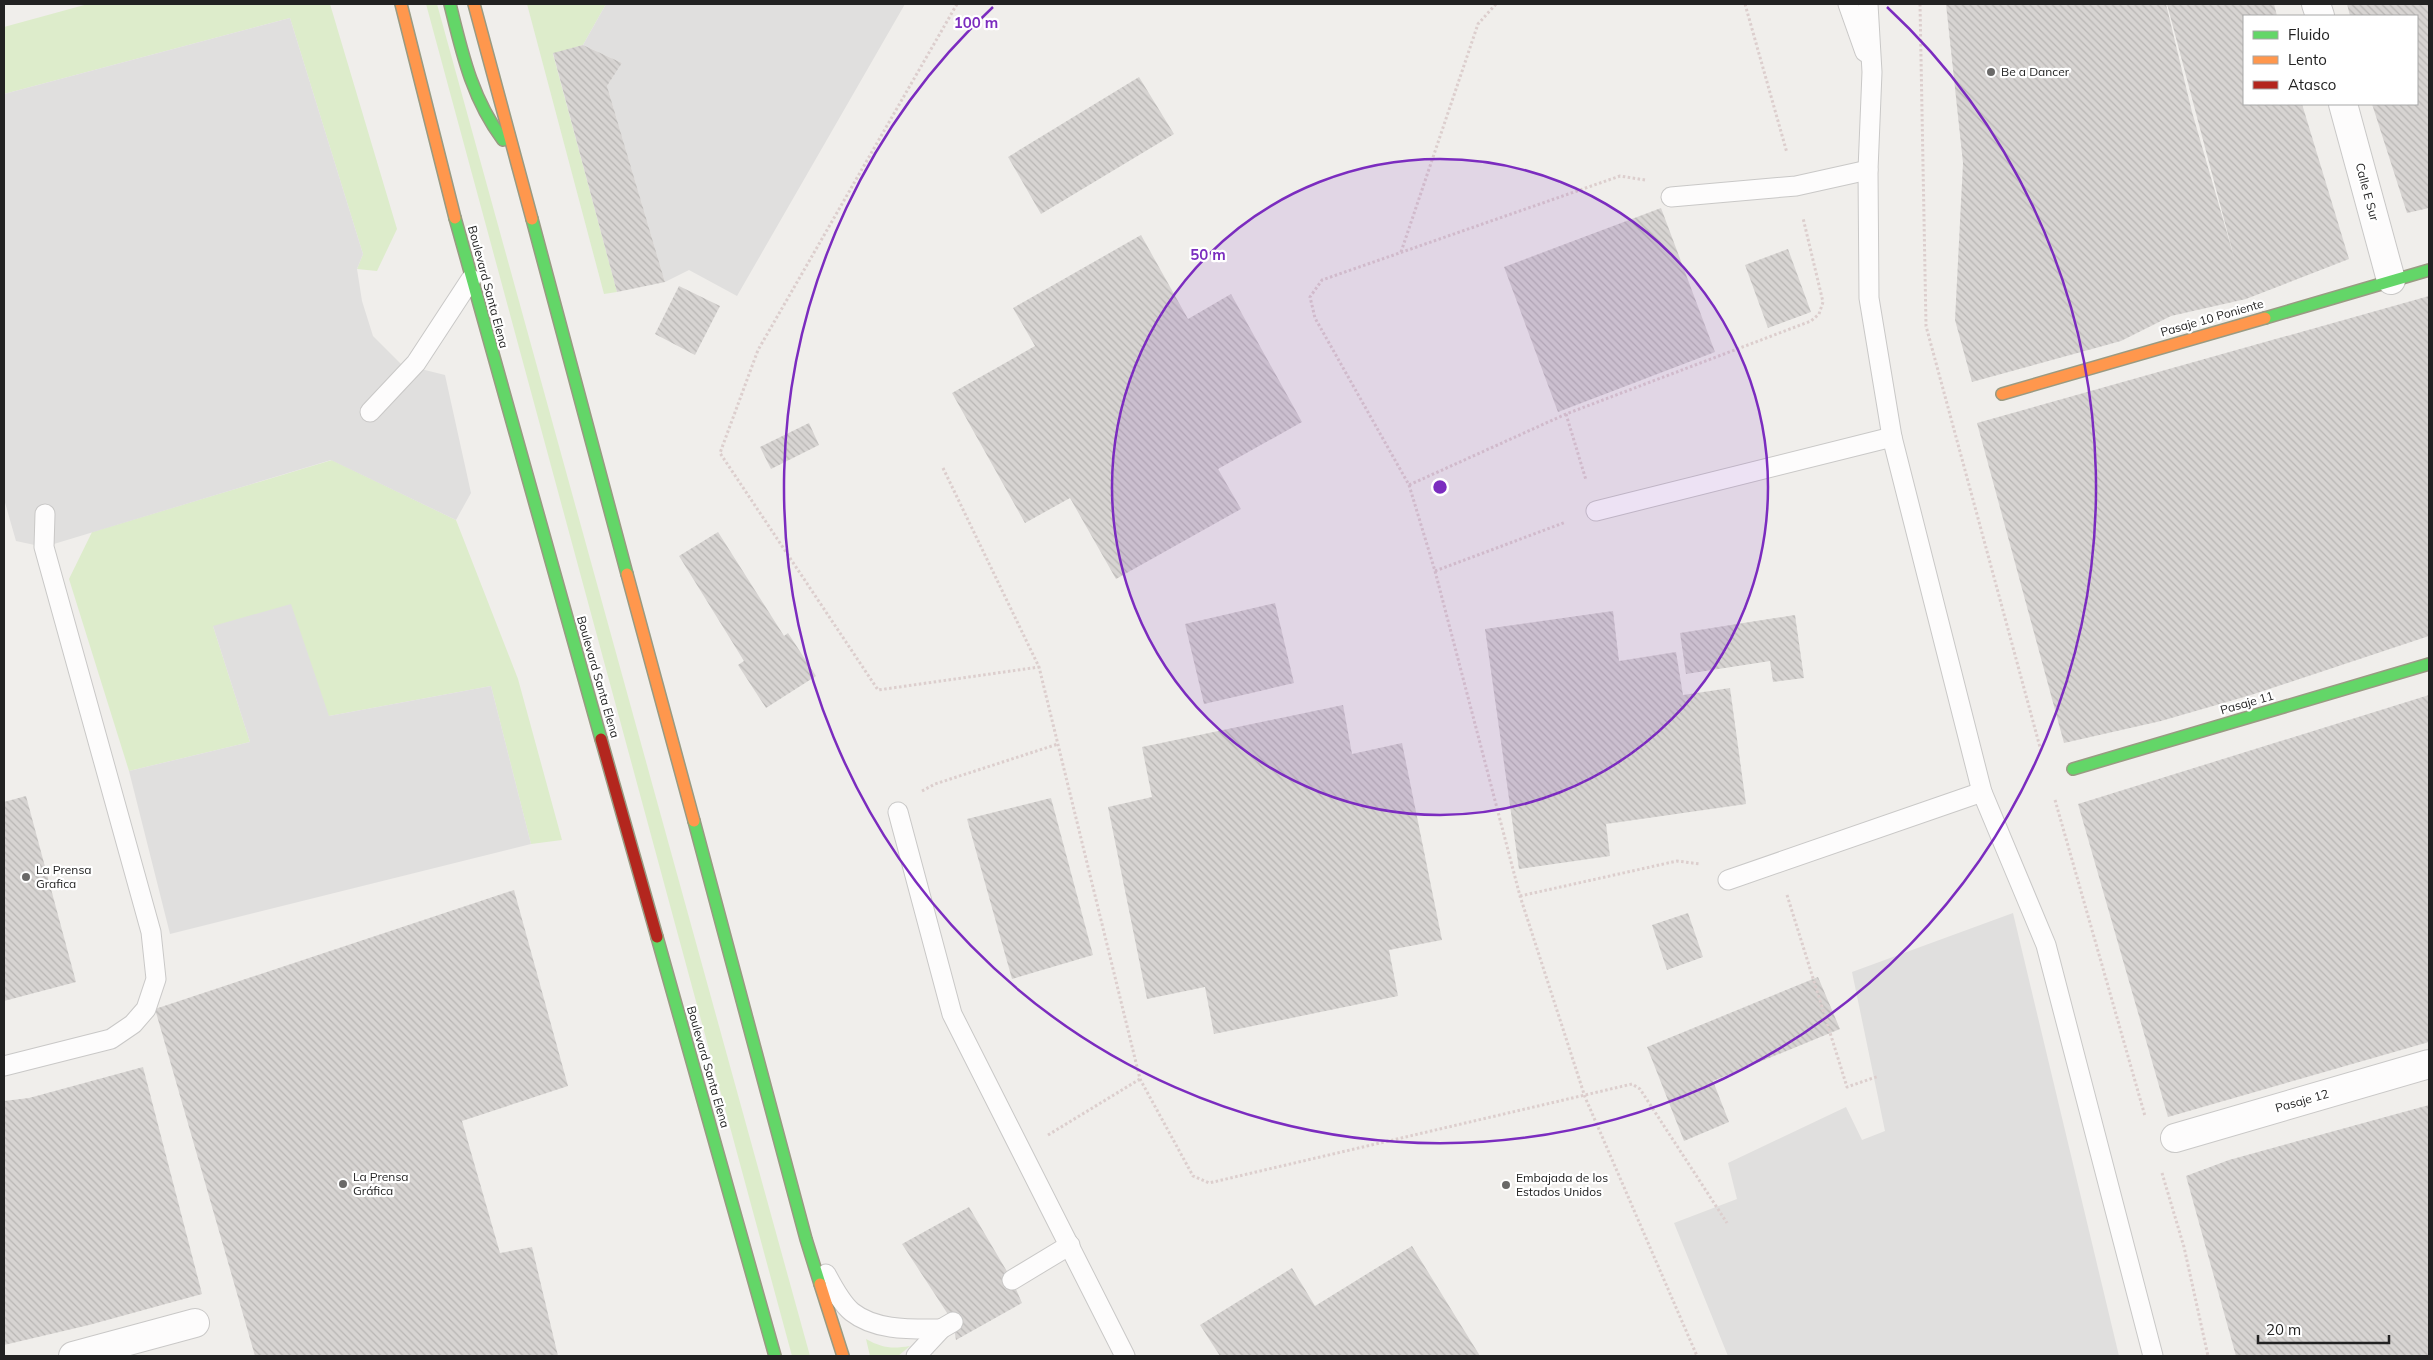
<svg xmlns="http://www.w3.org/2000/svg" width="2433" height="1360" font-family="Mulish,sans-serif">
<defs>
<pattern id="building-back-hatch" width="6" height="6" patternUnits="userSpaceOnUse" patternTransform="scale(1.25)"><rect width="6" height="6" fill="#d7d4d2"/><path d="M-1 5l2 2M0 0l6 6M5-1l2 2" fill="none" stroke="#b8b6b4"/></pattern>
</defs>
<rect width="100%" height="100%" fill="#f0eeeb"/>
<g fill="#ddeccb">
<path d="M88,4h242l67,225 -20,42 -20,-2 6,-15 -73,-236 -286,76v-67z"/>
<path d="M426,4h11l373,1352h-18z"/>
<path d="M527,4h79l-23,41 -30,9 64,238 -13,2z"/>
<path d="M332,460l124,60 62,159 44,161 -31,4 -40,-158 -162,30 -116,-90 37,116 -121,29 -60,-192 23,-47z"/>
<path d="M866,1339c16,9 26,10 44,7l-12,10h-28z"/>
</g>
<g fill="#e0dfde">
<path d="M606,4h299l-168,292 -48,-26 -24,12 -58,-196 15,-23 -39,-18z"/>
<path d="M290,18l73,236 -6,15 5,32 11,35 28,28 44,11 26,118 -15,27 -125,-60 -287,87 -28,-6 -12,-42v-405z"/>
<path d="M291,604l38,112 162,-30 40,158 -361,90 -41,-163 121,-29 -37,-116z"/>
<path d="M2013,913l106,443h-391l-54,-133 63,-24 -9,-36 118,-56 16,33 23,-9 -33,-159z"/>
</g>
<g fill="url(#building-back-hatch)">
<path d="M1946,4h220l26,108 42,145 -67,-253h107l3,12h-33v88h58l47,155 -103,40 -75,17 -50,25 -149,41 -17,-62 8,-157z"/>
<path d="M2347,4h82v204l-22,5 -35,-109h45v-88h-67z"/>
<path d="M583,45l39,18 -15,23 58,196 -48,10 -64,-239z"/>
<path d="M1139,77l35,57 -133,80 -33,-57z"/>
<path d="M1661,208l54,144 -157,60 -54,-145z"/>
<path d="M1141,235l47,84 43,-25 71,128 -84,47 23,40 -125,70 -46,-81 -45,25 -73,-130 83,-47 -22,-38z"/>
<path d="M1788,249l23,63 -43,16 -23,-63z"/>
<path d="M679,286l41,20 -25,49 -40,-21z"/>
<path d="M2429,296v340l-178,59 -90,26 -97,22 -87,-320z"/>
<path d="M809,423l10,22 -48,24 -11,-22z"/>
<path d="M718,532l66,104 4,-3 28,43 -50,32 -28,-43 6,-4 -65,-105z"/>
<path d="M1275,603l19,80 -90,21 -19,-80z"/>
<path d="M1613,611l6,50 57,-9 7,43 47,-7 16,116 -140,20 4,32 -91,13 -34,-240z"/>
<path d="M1795,615l9,63 -31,4 -3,-21 -84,13 -6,-41z"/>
<path d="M2429,695v347l-261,75 -90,-313z"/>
<path d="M1343,705l9,49 50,-11 40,197 -53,10 9,46 -184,38 -9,-47 -58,12 -39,-192 44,-10 -10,-50z"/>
<path d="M26,796l50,186 -72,19v-199z"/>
<path d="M1051,798l42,157 -81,24 -45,-160z"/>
<path d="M514,890l54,196 -106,35 38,132 32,-6 26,109h-303l-100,-347z"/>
<path d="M1688,913l15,44 -36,13 -15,-45z"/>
<path d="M1818,977l22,52 -127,52 16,41 -45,19 -37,-94z"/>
<path d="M143,1067l59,227 -113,31 -85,20v-244l25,-3z"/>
<path d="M2429,1105v251h-193l-50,-180 43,-16z"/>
<path d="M969,1207l43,73 10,23 -66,37 -3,-18 -51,-78z"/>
<path d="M1412,1246l68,110h-260l-20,-31 92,-57 23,38z"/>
</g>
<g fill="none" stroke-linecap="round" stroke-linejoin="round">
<g stroke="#c9c8c7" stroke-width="21">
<g id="lane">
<path d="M1848,4l17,48"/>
<path d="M1868,4l4,68 -4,98 1,128 23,139 90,355 64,153 107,411"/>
<path d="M1671,197l125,-11 72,-16"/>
<path d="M370,412l46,-49 55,-84"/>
<path d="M1596,511l296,-74"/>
<path d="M898,812l54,202 173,342"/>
<path d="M1728,880l254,-88"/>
<path d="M4,1066l107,-27 22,-15 13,-15 10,-30 -5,-47 -107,-385 1,-33"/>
<path d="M826,1274c7,13 15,29 26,38 24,19 60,17 89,17"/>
<path d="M1012,1280l58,-35"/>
<path d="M916,1356l25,-27 12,-7"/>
</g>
</g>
<g stroke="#c9c8c7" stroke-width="30">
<g id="street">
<path d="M2316,4l4,12"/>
<path d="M2343,104l48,176"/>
<path d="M2175,1138l254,-74"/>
<path d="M73,1356l122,-33"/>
</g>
</g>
<g stroke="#999a82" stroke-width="14">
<g id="fast">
<path d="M450,4c12,49 22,95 53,136"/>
<path d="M455,218l146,521"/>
<path d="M532,219l95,355"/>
<path d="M2265,318l164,-48"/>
<path d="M2073,769l356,-105"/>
<path d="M694,821l112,418 14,45"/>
<path d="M657,937l118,419"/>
</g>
</g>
<g stroke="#999a82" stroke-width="14">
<g id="slow">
<path d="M401,4l54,214"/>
<path d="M474,4l58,215"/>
<path d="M2002,394l263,-76"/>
<path d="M627,574l67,247"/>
<path d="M820,1284l23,72"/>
</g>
</g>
<g stroke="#999a82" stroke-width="14">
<path id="jam" d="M601,739l56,198"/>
</g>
<g stroke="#dccecd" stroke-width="3" stroke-dasharray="2.5 2.5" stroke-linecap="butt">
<path d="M957,4l-199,346 -38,103 158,237 161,-23"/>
<path d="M1745,4l42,149"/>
<path d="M1920,4l6,322 115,425"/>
<path d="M1645,180l-25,-4 -298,104 -12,17 5,21 94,167 26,86 85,325 65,201 112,259"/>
<path d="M1401,252l77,-228 18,-20"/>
<path d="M1566,414l20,66"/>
<path d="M943,468l96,199 101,412 53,97 16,7 423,-99 8,5 87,134"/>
<path d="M1409,485l157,-71 245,-93 8,-7 4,-12 -20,-84"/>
<path d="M1435,571l131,-49"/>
<path d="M922,791l13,-7 123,-40"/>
<path d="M2055,800l90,316"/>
<path d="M1787,895l60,192 32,-11"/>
<path d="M1520,896l157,-35 23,3"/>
<path d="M1048,1135l92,-56"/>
<path d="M2162,1173l22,74 24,109"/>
</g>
<use href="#lane" stroke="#fdfcfc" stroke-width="19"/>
<use href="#street" stroke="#fdfcfc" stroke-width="28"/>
<use href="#fast" stroke="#63d668" stroke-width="11"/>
<use href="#slow" stroke="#ff974d" stroke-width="11"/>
<use href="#jam" stroke="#b3261e" stroke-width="11"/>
</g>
<circle cx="1440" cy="487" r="328" fill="#7b2cbf" fill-opacity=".12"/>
<g fill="none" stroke="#7b2cbf" stroke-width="2.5">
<circle cx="1440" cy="487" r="328"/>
<path d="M1887 7A656 656 0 1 1 993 7"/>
</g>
<g fill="#6a6968" stroke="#fff" stroke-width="2">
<circle cx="1991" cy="72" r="5"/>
<circle cx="26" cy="877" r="5"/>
<circle cx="343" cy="1184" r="5"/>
<circle cx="1506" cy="1185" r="5"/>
</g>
<g text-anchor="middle" stroke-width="4.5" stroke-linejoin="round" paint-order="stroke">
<g font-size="12" fill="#222" stroke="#fff" text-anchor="start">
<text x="2001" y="76">Be a Dancer</text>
<text x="36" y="874">La Prensa<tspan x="36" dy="14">Grafica</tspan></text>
<text x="353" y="1181">La Prensa<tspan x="353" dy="14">Gráfica</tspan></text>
<text x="1516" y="1182">Embajada de los<tspan x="1516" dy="14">Estados Unidos</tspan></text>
</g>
<g font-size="12" fill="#222" stroke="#fff">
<text transform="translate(2367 192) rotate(75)" y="4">Calle E Sur</text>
<text transform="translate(488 287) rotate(75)" y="4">Boulevard Santa Elena</text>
<text transform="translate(2212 318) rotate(-16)" y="4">Pasaje 10 Poniente</text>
<text transform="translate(598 677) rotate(74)" y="4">Boulevard Santa Elena</text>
<text transform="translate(2247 703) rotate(-16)" y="4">Pasaje 11</text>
<text transform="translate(708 1067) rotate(74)" y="4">Boulevard Santa Elena</text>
<text transform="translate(2302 1101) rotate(-16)" y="4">Pasaje 12</text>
</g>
</g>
<circle cx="1440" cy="487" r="8" fill="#7b2cbf" stroke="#fff" stroke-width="2.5"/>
<g font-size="15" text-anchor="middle" font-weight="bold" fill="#7b2cbf" stroke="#fff" stroke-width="4.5" stroke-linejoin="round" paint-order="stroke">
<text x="976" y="28">100 m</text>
<text x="1208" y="260">50 m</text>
</g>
<rect width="2433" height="1360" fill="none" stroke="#222222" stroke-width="10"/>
<rect x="2243" y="15" width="175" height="90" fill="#ffffff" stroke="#a7a7a7"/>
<rect x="2253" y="31" width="25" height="8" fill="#63d668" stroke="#a7a7a7"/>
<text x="2288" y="40" font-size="15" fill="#222222">Fluido</text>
<rect x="2253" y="56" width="25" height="8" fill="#ff974d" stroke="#a7a7a7"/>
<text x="2288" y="65" font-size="15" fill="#222222">Lento</text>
<rect x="2253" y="81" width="25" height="8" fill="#b3261e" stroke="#a7a7a7"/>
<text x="2288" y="90" font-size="15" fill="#222222">Atasco</text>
<path d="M2258 1335v8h131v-8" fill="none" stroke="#222222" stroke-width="2.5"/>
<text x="2266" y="1335" font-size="15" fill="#222222" stroke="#ffffff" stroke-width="4" paint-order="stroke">20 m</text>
</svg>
